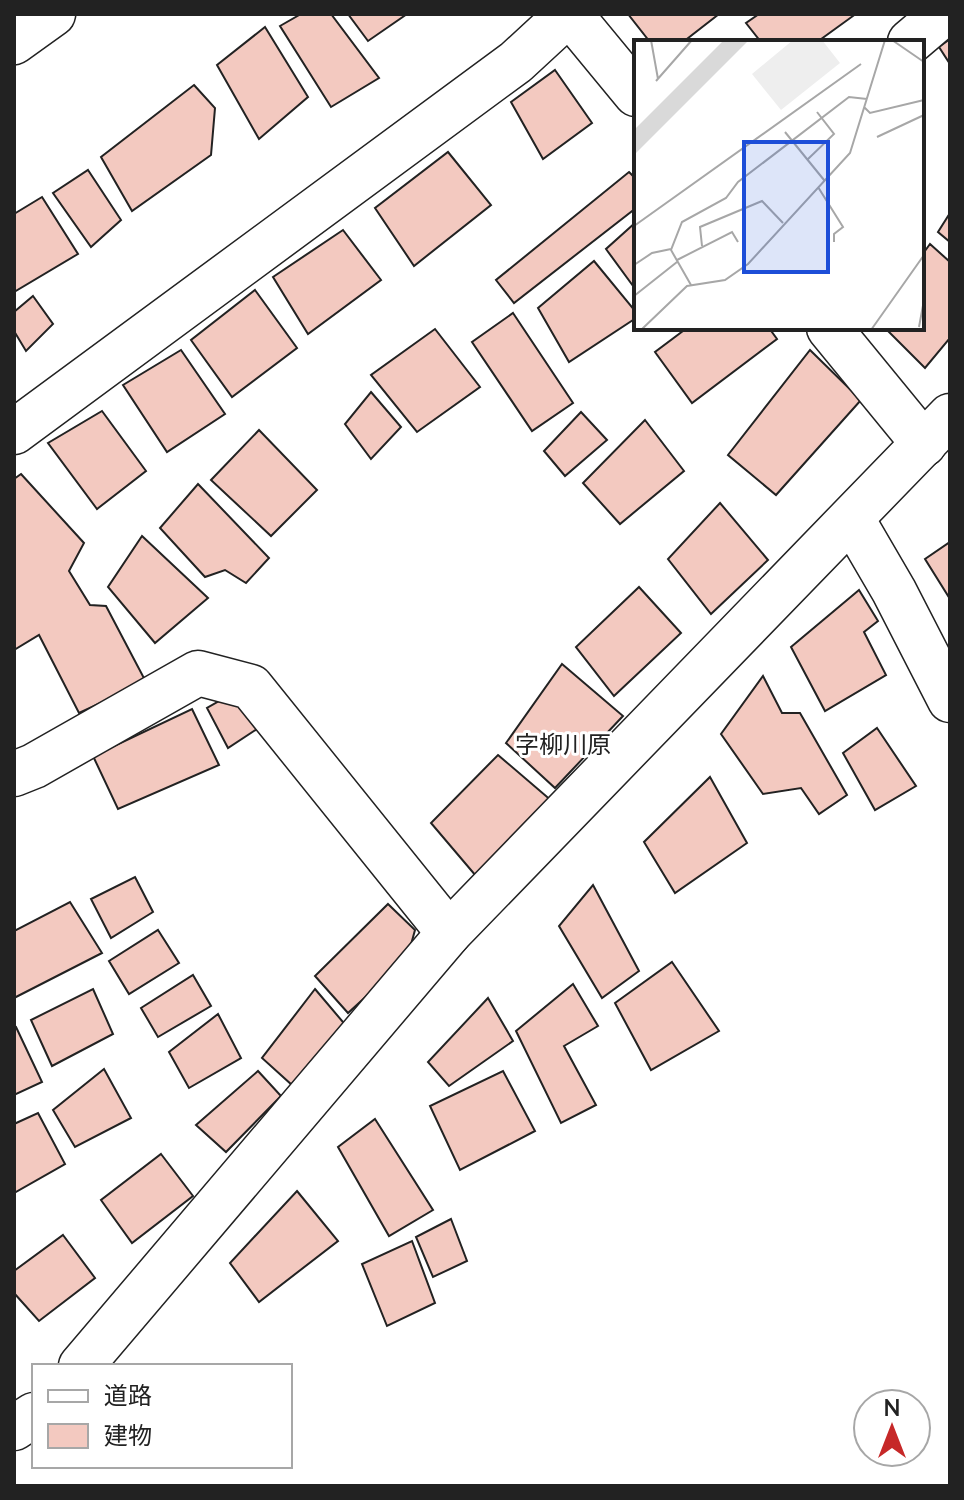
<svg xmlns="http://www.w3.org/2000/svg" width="964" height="1500" font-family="Lato,'Noto Sans JP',sans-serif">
<rect width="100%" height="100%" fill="#fff"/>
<g fill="#f3c9c0" stroke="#222" stroke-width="2">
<path d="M301,14h30l48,64 -48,29 -51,-81z"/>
<path d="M348,14h59l-39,27z"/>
<path d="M628,14h91l-36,28h-33z"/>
<path d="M759,14h92l2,2 -36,26h-56l-15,-19z"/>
<path d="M265,27l43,70 -49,42 -42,-74z"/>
<path d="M950,39v25l-11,-17z"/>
<path d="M555,70l37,53 -49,36 -32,-57z"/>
<path d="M194,85l21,23 -4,47 -79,56 -31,-54z"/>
<path d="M448,152l43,53 -77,61 -39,-58z"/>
<path d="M88,170l33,50 -30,27 -38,-54z"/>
<path d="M629,172l7,7v29l-122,95 -18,-23z"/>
<path d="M42,197l36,57 -64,38v-78z"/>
<path d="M950,213v29l-12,-10z"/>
<path d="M636,222v68l-30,-41z"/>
<path d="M343,230l38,50 -73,54 -35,-57z"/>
<path d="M930,244l20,18v76l-25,30 -40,-40h37v-73z"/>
<path d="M594,261l42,51v6l-67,44 -31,-54z"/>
<path d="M255,290l42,58 -65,49 -41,-57z"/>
<path d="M33,296l20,28 -27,27 -12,-20v-19z"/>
<path d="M513,313l60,90 -41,28 -60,-89z"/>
<path d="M687,328h82l8,11 -85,64 -37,-51z"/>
<path d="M435,329l45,58 -63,45 -46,-57z"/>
<path d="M181,350l44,64 -58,38 -44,-67z"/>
<path d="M810,350l51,50 -85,95 -48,-40z"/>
<path d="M371,392l30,35 -30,32 -26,-35z"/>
<path d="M102,411l44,60 -49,38 -49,-66z"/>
<path d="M581,412l26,28 -42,36 -21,-25z"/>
<path d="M645,420l39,51 -64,53 -37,-41z"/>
<path d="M259,430l58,60 -46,46 -60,-56z"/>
<path d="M21,474l63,69 -15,28 21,34 16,1 40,76 -67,31 -40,-78 -25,15v-171z"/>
<path d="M198,484l71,74 -23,25 -21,-13 -20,7 -45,-49z"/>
<path d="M720,503l48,57 -57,54 -43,-55z"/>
<path d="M142,536l66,62 -53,45 -47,-56z"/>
<path d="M950,542v57l-25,-40z"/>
<path d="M639,587l42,46 -67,63 -38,-49z"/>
<path d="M859,590l19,31 -14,11 22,43 -61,36 -34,-64z"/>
<path d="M562,664l61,52 -68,72 -49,-45z"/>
<path d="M763,676l19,37h18l47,82 -28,19 -18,-26 -38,6 -42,-60z"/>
<path d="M235,692l25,35 -32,21 -21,-40z"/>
<path d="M192,709l27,56 -101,44 -25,-53z"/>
<path d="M877,728l39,58 -41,24 -32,-57z"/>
<path d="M498,755l55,47 -77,74 -45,-53z"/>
<path d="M710,777l37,66 -72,50 -31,-51z"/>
<path d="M135,877l18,35 -42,26 -20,-39z"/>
<path d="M593,885l46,86 -37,27 -43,-72z"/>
<path d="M70,902l32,51 -88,45v-67z"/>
<path d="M388,904l27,26 -8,29 -59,54 -33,-37z"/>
<path d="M158,930l21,33 -50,31 -20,-33z"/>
<path d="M672,962l47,69 -68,39 -36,-67z"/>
<path d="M193,975l18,31 -53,31 -17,-29z"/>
<path d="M573,984l25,42 -34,20 32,59 -35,18 -45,-92z"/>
<path d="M93,989l20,45 -61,32 -21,-46z"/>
<path d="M315,989l33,39 -56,57 -30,-27z"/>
<path d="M488,998l25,43 -64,45 -21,-24z"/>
<path d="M218,1014l23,44 -52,30 -20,-36z"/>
<path d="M16,1027l26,55 -28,13v-67z"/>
<path d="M104,1069l27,49 -56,29 -22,-37z"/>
<path d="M258,1071l23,25 -55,56 -30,-27z"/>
<path d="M503,1071l32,60 -75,39 -30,-64z"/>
<path d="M38,1113l27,51 -51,29v-69z"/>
<path d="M375,1119l58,91 -44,26 -51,-89z"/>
<path d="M161,1154l32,42 -61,47 -31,-43z"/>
<path d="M297,1191l41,50 -79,61 -29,-39z"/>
<path d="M451,1219l16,42 -34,16 -17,-40z"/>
<path d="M63,1235l32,43 -56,43 -25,-28v-22z"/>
<path d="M412,1241l23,62 -48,23 -25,-62z"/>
</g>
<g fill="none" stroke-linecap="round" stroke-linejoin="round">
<g stroke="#222" stroke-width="47">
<g id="minor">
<path d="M570,14l66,80"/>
<path d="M14,42l39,-28"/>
<path d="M910,42l33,-28"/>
<path d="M829,328l95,116"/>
<path d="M14,432l502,-370 52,-48"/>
<path d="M852,519l42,72 56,109"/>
<path d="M14,774l20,-8 164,-93 53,14 198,246"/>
<path d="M81,1366l368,-433 501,-517"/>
<path d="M14,1428l20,-13"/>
</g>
</g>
<use href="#minor" stroke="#fff" stroke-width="44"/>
</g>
<g text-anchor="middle" stroke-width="6" stroke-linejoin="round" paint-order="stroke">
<g font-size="24" fill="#222" stroke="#fff">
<text x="563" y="753">字柳川原</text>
</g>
</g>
<g transform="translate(634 40)">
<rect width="290" height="290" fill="#fff"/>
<path d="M159,0h29l18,23 -59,47 -29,-36z" fill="#eee"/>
<path d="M90,0h25l-115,115v-25z" fill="#d9d9d9"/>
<path fill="none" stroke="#a7a7a7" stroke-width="2" d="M17,0l7,39M258,0l32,22M22,41l36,-41M230,67l6,6 54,-13M151,92l39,48M243,97l47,-22M173,120l27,-26 -17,-22M184,147l25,40 -9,7v8M0,186l227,-162M68,206l-2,-19 62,-26 21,22M43,220l55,-28 6,10M0,225l18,-12 19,-4M57,245l-20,-35 11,-28 44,-24 12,-16 111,-85 18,2M0,256l43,-34M285,287l5,-27M7,290l46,-44 38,-6 23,-16 102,-111 35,-113M237,290l53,-75"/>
<path fill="#1d4ed8" fill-opacity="0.15" stroke="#1d4ed8" stroke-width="4" d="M110,102h84v130h-84z"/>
<rect width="290" height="290" fill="none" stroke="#222" stroke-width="4"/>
</g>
<rect width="964" height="1500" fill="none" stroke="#222222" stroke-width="32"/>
<rect x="32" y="1364" width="260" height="104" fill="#ffffff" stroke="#a7a7a7" stroke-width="2"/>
<rect x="48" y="1390" width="40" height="12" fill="#ffffff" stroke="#a7a7a7" stroke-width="2"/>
<text x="104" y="1404" font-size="24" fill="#222222">道路</text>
<rect x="48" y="1424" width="40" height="24" fill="#f3c9c0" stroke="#a7a7a7" stroke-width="2"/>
<text x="104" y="1444" font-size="24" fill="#222222">建物</text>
<g transform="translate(892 1428)"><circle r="38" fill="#ffffff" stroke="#a7a7a7" stroke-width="2"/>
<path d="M0-6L14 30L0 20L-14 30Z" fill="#c62828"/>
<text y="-12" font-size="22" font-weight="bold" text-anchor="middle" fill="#222222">N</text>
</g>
</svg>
